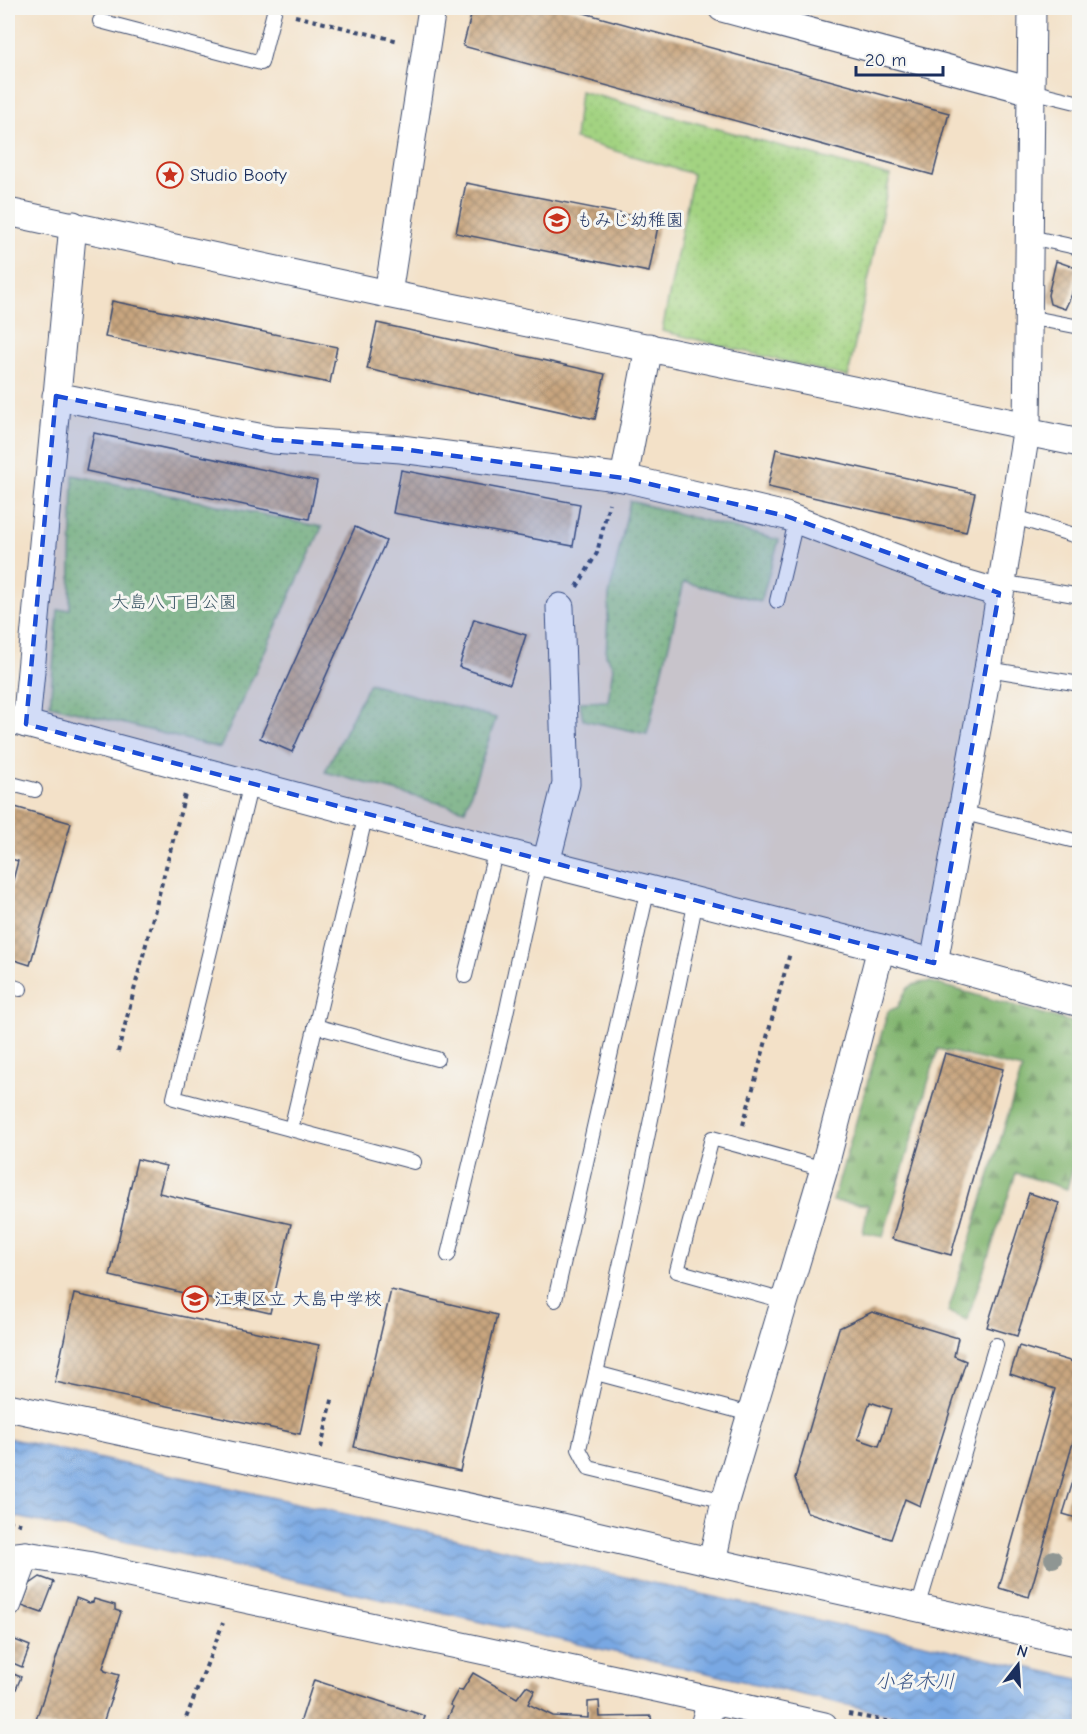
<svg xmlns="http://www.w3.org/2000/svg" width="1087" height="1734" font-family="'Comic Neue','Klee One',sans-serif">
<defs>
<pattern id="grass-dots" width="8" height="8" patternUnits="userSpaceOnUse" patternTransform="scale(1.5)"><rect width="8" height="8" fill="#a3d381"/><path d="M2 2h.1M6 6h.1" fill="none" stroke="#8cb572" stroke-width="1.8" stroke-linecap="round"/></pattern>
<pattern id="forest-firs" width="22" height="20" patternUnits="userSpaceOnUse" patternTransform="scale(1.5)"><rect width="22" height="20" fill="#82b56f"/><path d="M5 1l3.5 6h-7zM16 11l3.5 6h-7z" fill="#6a945e"/></pattern>
<pattern id="water-waves" width="16" height="10" patternUnits="userSpaceOnUse" patternTransform="scale(1.5)"><rect width="16" height="10" fill="#79a8e3"/><path d="M0 5q4-4 8 0t8 0" fill="none" stroke="#6289bb"/></pattern>
<pattern id="building-cross-hatch" width="8" height="8" patternUnits="userSpaceOnUse" patternTransform="scale(1.5)"><rect width="8" height="8" fill="#c9a67f"/><path d="M0 0l8 8M0 8l8-8" fill="none" stroke="#a2886b"/></pattern>
</defs>
<rect width="100%" height="100%" fill="#f6f6f2"/>
<filter id="ink" filterUnits="userSpaceOnUse"><feTurbulence type="fractalNoise" baseFrequency=".0167" numOctaves="2"/><feDisplacementMap in="SourceGraphic" scale="12" xChannelSelector="R" yChannelSelector="G"/><feConvolveMatrix kernelMatrix="1 2 1 2 8 2 1 2 1" color-interpolation-filters="sRGB"/></filter>
<filter id="wash" filterUnits="userSpaceOnUse"><feTurbulence type="fractalNoise" baseFrequency=".008" numOctaves="4" result="noise"/><feDisplacementMap in="SourceGraphic" scale="24" xChannelSelector="R" yChannelSelector="G"/><feGaussianBlur stdDeviation="1.35" result="paint"/><feColorMatrix in="noise" values="0 0 0 0 0 0 0 0 0 0 0 0 0 0 0 0 0 1.4 0 .05"/><feComposite in="paint" operator="in"/></filter>
<g filter="url(#wash)">
<rect width="100%" height="100%" fill="#f3e1c8"/>
<g fill="url(#grass-dots)" stroke="#5f8170" stroke-width="1.5">
<path d="M580,91l310,85 -42,201 -186,-46 31,-157 -118,-35z"/>
<path d="M73,475l249,52 -102,221 -170,-43 8,-95 12,-1z"/>
<path d="M630,501l149,39 -18,61 -77,-19 -37,152 -64,-14 -3,-18 28,-1 5,-34 -7,-12 3,-60z"/>
<path d="M369,683l127,35 -31,92 -140,-38z"/>
</g>
<path fill="url(#forest-firs)" stroke="#4e7266" stroke-width="1.5" d="M930,982l149,42v121l-12,44 -51,-16 -49,147 -19,-8 74,-243 -84,-20 -55,188 -20,-4 5,-28 -35,-4 55,-190 10,-4c8,-19 9,-24 32,-25z"/>
<path fill="url(#water-waves)" stroke="#4a6ca0" stroke-width="1.5" d="M8,1438l1071,241v47h-138l-933,-211z"/>
<g id="blocks">
<g fill="url(#building-cross-hatch)" fill-rule="evenodd">
<path d="M473,8h93l383,105 -16,62 -470,-129z"/>
<path d="M466,183l193,38 -10,51 -193,-39z"/>
<path d="M1056,261l20,7 -4,26 -7,15 -15,-5 -2,-9z"/>
<path d="M112,301l225,46 -7,36 -225,-46z"/>
<path d="M377,323l228,51 -10,45 -228,-50z"/>
<path d="M94,433l223,48 -8,38 -223,-48z"/>
<path d="M776,449l199,44 -9,39 -198,-45z"/>
<path d="M401,470l179,34 -7,42 -180,-33z"/>
<path d="M355,527l31,14 -94,211 -32,-14z"/>
<path d="M474,619l52,16 -16,49 -51,-17z"/>
<path d="M8,805l63,18 -41,142 -22,-7v-59l10,-38 -10,-3z"/>
<path d="M945,1053l58,16 -52,186 -59,-16z"/>
<path d="M137,1159l29,7 -7,27 132,31 -21,89 -160,-37z"/>
<path d="M1029,1193l30,10 -42,133 -30,-9z"/>
<path d="M391,1290l106,25 -37,156 -106,-24z"/>
<path d="M74,1294l245,51 -19,89 -245,-52z"/>
<path d="M872,1312l86,26 -4,18 12,5 -46,145 -15,-7 -14,40 -84,-27 -12,-34 44,-150zM870,1402l21,7 -12,37 -21,-7z"/>
<path d="M1019,1346l61,18v54l-51,179 -30,-9 56,-199 -45,-15z"/>
<path d="M1079,1462h1v57l-17,-5z"/>
<path d="M40,1577l14,5 -12,31 -20,-7 8,-22z"/>
<path d="M76,1598l13,5 4,-1 1,-3 21,6v5l6,2 -18,56 2,3 14,4 -17,51h-68z"/>
<path d="M10,1638l20,8 -8,21 -14,-6v-17z"/>
<path d="M8,1672l13,5 -7,17 -6,-3z"/>
<path d="M473,1673l44,25 9,-12 9,4 -7,14 25,12 35,2v-16l11,-1 1,16 51,-1 1,10h-208l9,-19 -3,-2 8,-15 4,1z"/>
<path d="M314,1680l111,36 -3,10h-123z"/>
</g>
</g>
</g>
<g filter="url(#ink)">
<use href="#blocks" fill-opacity="0" stroke="#3b4a6e" stroke-width="1.5"/>
<g fill="none" stroke-linecap="round" stroke-linejoin="round">
<g stroke="#3b4a6e" stroke-width="16">
<g id="service">
<path d="M100,21l161,42 14,-55"/>
<path d="M1031,91l49,12"/>
<path d="M1030,237l50,11"/>
<path d="M1028,317l52,10"/>
<path d="M1012,516l68,21"/>
<path d="M1001,582l79,14"/>
<path d="M777,601l19,-80"/>
<path d="M988,669l92,15"/>
<path d="M8,783l27,7"/>
<path d="M251,783l-77,315 240,64"/>
<path d="M961,812l110,28"/>
<path d="M696,900l-67,326 -50,223 10,19 136,33"/>
<path d="M465,976l31,-127"/>
<path d="M8,985l12,4"/>
<path d="M315,1026l122,33"/>
<path d="M291,1129l75,-315"/>
<path d="M448,1255l54,-223 37,-171"/>
<path d="M555,1300l93,-412"/>
<path d="M784,1301l-107,-30 35,-133 112,31"/>
<path d="M596,1373l154,41"/>
<path d="M918,1608l78,-263"/>
</g>
</g>
<g stroke="#3b4a6e" stroke-width="29">
<g id="minor">
<path d="M722,8l309,83"/>
<path d="M8,212l380,82 639,132"/>
<path d="M388,294l44,-286"/>
<path d="M56,396l217,44 128,9 223,29 162,38 165,63 48,14"/>
<path d="M1026,432l54,11"/>
<path d="M624,478l25,-131"/>
<path d="M8,719l538,144 335,85 199,55"/>
<path d="M26,724l47,-499"/>
<path d="M546,863l20,-79 -6,-177"/>
<path d="M934,963l54,-294 39,-243 5,-418"/>
<path d="M8,1407l553,120 191,44 328,73"/>
<path d="M8,1557l18,-2 61,10 574,124 163,37"/>
<path d="M712,1562l13,-61 99,-332 57,-221"/>
<path d="M8,1604l18,-49"/>
<path d="M704,1726l7,-25"/>
</g>
</g>
<g stroke="#3b4a6e" stroke-width="4" stroke-dasharray="4.5 4.5" stroke-linecap="butt">
<path d="M295,16l104,25"/>
<path d="M577,587l20,-34 12,-50"/>
<path d="M118,1052l67,-258"/>
<path d="M743,1125l47,-172"/>
<path d="M321,1448l12,-52"/>
<path d="M8,1521l16,4"/>
<path d="M848,1714l66,12"/>
<path d="M183,1726l40,-103"/>
</g>
<use href="#service" stroke="#fff" stroke-width="14"/>
<use href="#minor" stroke="#fff" stroke-width="27"/>
</g>
<circle fill="#8f9693" cx="1053" cy="1559" r="9"/>
</g>
<path fill="#1d4ed8" fill-opacity="0.2" stroke="#1d4ed8" stroke-width="4.5" stroke-dasharray="12 8" stroke-linejoin="round" d="M56,396l217,44 128,9 223,29 162,38 213,77 -65,370 -908,-239z"/>
<defs>
<g id="sight-ring" transform="scale(1.35)"><circle r="9.5" fill="#f6f6f2" stroke="#c8321e" stroke-width="1.5"/><path d="M0-6L1.8-2.2L6-1.7L2.9 1.2L3.7 5.4L0 3.3L-3.7 5.4L-2.9 1.2L-6-1.7L-1.8-2.2Z" fill="#c8321e"/></g>
<g id="school-ring" transform="scale(1.35)"><circle r="9.5" fill="#f6f6f2" stroke="#c8321e" stroke-width="1.5"/><path d="M0-5L7-2L0 1L-7-2ZM-4 1L0 2.5L4 1V4Q0 6-4 4Z" fill="#c8321e"/></g>
</defs>
<g fill-rule="evenodd">
<use href="#sight-ring" x="170" y="175"/>
<use href="#school-ring" x="557" y="220"/>
<use href="#school-ring" x="195" y="1299"/>
</g>
<g text-anchor="middle" stroke-width="6" stroke-linejoin="round" paint-order="stroke">
<g font-size="18" fill="#1b2f5e" stroke="#f6f6f2" text-anchor="start">
<text x="190" y="181">Studio Booty</text>
<text x="576" y="226">もみじ幼稚園</text>
<text x="214" y="1305">江東区立 大島中学校</text>
</g>
<g font-size="18" fill="#3d5867" stroke="#f6f6f2">
<text x="174" y="608">大島八丁目公園</text>
</g>
<g font-size="20" font-style="italic" fill="#375386" stroke="#f6f6f2">
<text x="915" y="1688">小名木川</text>
</g>
</g>
<rect width="1087" height="1734" fill="none" stroke="#f6f6f2" stroke-width="30"/>
<g transform="translate(1018 1665) rotate(17)" stroke="#f6f6f2" stroke-width="4.5" paint-order="stroke">
<path d="M0-4.5L10 22L0 15L-10 22Z" fill="#1b2f5e"/>
<text y="-9" font-size="16" font-weight="bold" text-anchor="middle" fill="#1b2f5e">N</text>
</g>
<path d="M856 66v9h87v-9" fill="none" stroke="#1b2f5e" stroke-width="3"/>
<text x="865" y="66" font-size="18" fill="#1b2f5e" stroke="#f6f6f2" stroke-width="4.5" paint-order="stroke">20 m</text>
</svg>
